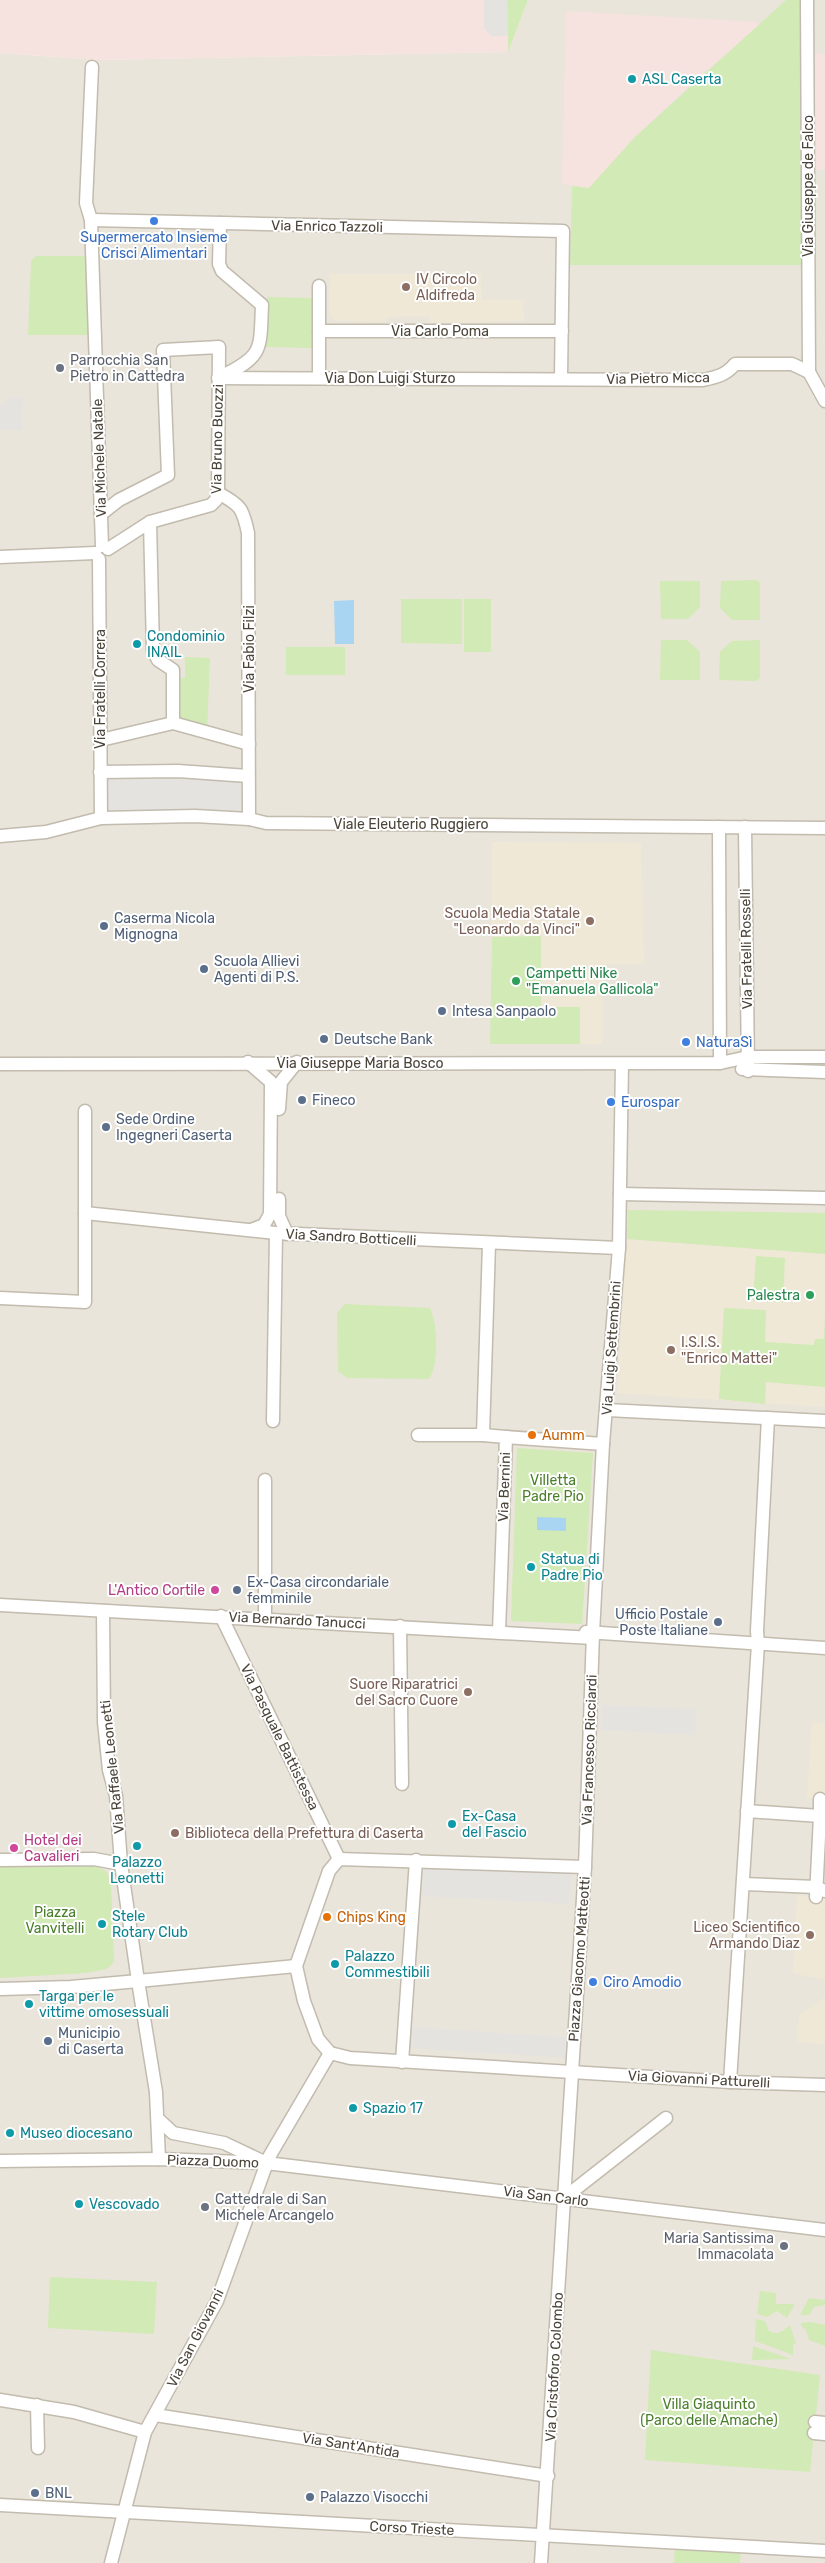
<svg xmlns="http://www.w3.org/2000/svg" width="825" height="2563" font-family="Rubik,sans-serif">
<rect width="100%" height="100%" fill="#f6f3ec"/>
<path fill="#eae5da" d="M528,0h297v2563h-825v-2510l98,7 410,-8z"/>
<g fill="#efe8d6">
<path d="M330,274h151l1,26h41l1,21 -95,2v-7l-42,1 -3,5 -49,-1 -6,-8z"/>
<path d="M492,842l149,1 3,121h-41l-1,80h-22v-37h-39v-71l-49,1z"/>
<path d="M627,1239l198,15v153l-208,-14z"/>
<path d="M812,1722l13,1v77l-18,-2z"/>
<path d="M797,1896l28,1v83l-32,-7z"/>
<path d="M825,1997v47l-28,-2 2,-27z"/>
</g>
<g fill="#f6e3e0">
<path d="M0,0h507l1,52 -410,8 -98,-7z"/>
<path d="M566,11l189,11 6,3 -60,50 -66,62 -46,51 -27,-4z"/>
<path d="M816,53l9,1v116h-10l-2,-109z"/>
</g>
<g fill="#d2eab5">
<path d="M507,0h21l-20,52z"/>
<path d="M786,0h14l8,265h-238l2,-79 17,2 46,-51z"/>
<path d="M36,256h50l2,79h-60l3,-74z"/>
<path d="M267,297l46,1 -1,50 -46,-1z"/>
<path d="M757,580l3,3v37h-28l-12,-12 1,-27z"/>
<path d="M660,581h40v26l-12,12h-27z"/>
<path d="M401,599h61v45l-61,-1z"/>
<rect x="464" y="599" width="27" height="53"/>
<path d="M661,640h26l13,12v28h-40z"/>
<path d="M760,640v38l-4,3 -37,-1 1,-28 12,-11z"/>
<rect x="286" y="647" width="59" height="28"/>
<path d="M185,657l25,1 -3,74 -34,-9v-46l12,1z"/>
<path d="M541,936v71h39v37h-90l2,-107z"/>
<path d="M628,1210l197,3v41l-198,-15z"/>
<path d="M756,1256l29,2 -2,44 -30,-1z"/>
<path d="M345,1304l85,4c8,17 9,57 -1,71l-82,-1 -9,-7 -1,-58z"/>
<path d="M724,1308l42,2 -1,32 49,3 1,-6h9l1,-22v70l-59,-5 -1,22 -46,-5z"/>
<path d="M517,1448l76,5 -11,171 -71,-3z"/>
<path d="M97,1866l10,6 4,9 3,81 -7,7 -21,4 -86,5v-111z"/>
<path d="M50,2277l107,5 -3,52 -106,-6z"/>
<path d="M760,2291l16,2v11h19l-8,14 -10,-7 -10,6 -10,-3z"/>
<path d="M809,2298l16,2v5l-11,2 -5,8h-9z"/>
<path d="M756,2319l9,2 4,10c11,5 14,-1 21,-6l6,19h-3v11l-38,-14z"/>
<path d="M811,2322l14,3v21l-16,-6 -3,-10 -5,-4v-3z"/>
<path d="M753,2346l38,13 -39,1z"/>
<path d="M651,2350l169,25 -10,97 -165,-12z"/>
<path d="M675,2544l66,3 -1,16h-66z"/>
</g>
<g fill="#e5e3e0">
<path d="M484,0h23l1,36h-17l-7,-8z"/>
<path d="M9,398h14l-1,32h-22v-26h5v-4z"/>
<path d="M100,772l148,4 1,43 -148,-1z"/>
<path d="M602,1705l95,4 -2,26 -94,-5z"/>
<path d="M424,1867l148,6 -3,31 -148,-8z"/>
<path d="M411,2027l154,10v21l-155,-10z"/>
</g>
<g fill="#a9d4f2">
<path d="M354,600v44h-19l-1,-43z"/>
<path d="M537,1517l29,1v13l-29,-1z"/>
</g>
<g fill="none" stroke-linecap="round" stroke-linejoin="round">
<g stroke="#c2bbae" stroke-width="15">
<g id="minor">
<path d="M807,0l2,372 16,29"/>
<path d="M92,67l-6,136 5,17 11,326"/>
<path d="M91,220l472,11 -2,147"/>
<path d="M220,223l-1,41 3,7 40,34c-2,44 2,51 -40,71"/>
<path d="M319,286v92"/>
<path d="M319,331h243"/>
<path d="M218,378l485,2c14,-3 23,-5 32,-16h57l17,8"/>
<path d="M218,493c23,12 25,16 30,40l1,286"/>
<path d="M101,514l18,-14 49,-25 -5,-125 56,-3 -1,146 -2,7 -5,5 -61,17 -42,27"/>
<path d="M150,522l3,128 5,10 15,10v53"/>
<path d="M0,557l95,-4"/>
<path d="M99,559l2,259"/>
<path d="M101,740l72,-17 76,21"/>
<path d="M100,772l78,-1 70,5"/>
<path d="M719,827l1,236"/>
<path d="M745,827l3,244"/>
<path d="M0,836l46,-4 55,-14 94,-2 54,3 17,4 559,5"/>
<path d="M248,1062l23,20 -1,132 -6,11 -13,5"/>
<path d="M0,1064l720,-1 28,-6h77"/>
<path d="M742,1069l83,3"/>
<path d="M279,1109l2,-27 16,-20"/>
<path d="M620,1194l205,4"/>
<path d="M279,1199v17l8,18"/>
<path d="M85,1213l191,20 343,15"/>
<path d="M489,1244l-6,191 23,2 -7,195"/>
<path d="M0,1298l85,4v-191"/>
<path d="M607,1410l218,11"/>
<path d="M273,1421l3,-188"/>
<path d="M418,1435h65"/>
<path d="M506,1437l97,7"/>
<path d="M0,1605l593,33"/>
<path d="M103,1611l1,111 5,48 7,26 5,68"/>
<path d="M221,1616l118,243"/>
<path d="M265,1619v-139"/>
<path d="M400,1626l2,158"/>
<path d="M586,1632l239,16"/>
<path d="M747,1811l73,5 -4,81"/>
<path d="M820,1816v-17"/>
<path d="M0,1860l94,-1 27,5 17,117 -67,6 -71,2"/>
<path d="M585,1867l-246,-8 -10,12 -33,95 8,35 14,38 12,14 20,5 380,24 95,3"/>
<path d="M743,1884l73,3 9,4"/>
<path d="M402,2062l14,-202"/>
<path d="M730,2082l28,-438 -1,-13 11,-213"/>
<path d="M158,2119l15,14 51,10 38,18"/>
<path d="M159,2159l-3,-67 -18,-111 158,-15"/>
<path d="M0,2161l159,-2 107,4 559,67"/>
<path d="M564,2198l102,-80"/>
<path d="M0,2400l74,12 71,20"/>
<path d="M37,2405l1,43"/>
<path d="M155,2415l393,61"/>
<path d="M815,2422l10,1"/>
<path d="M814,2433l11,1"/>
<path d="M0,2505l825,46"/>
<path d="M111,2563l34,-131 72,-131 52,-144 61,-104"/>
<path d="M541,2563l44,-696 8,-234 10,-189 16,-196 3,-184"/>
</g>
</g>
<use href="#minor" stroke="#fff" stroke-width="12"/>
</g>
<g fill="#0f9aa8" stroke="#fff" stroke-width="2">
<circle cx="632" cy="79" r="5"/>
<circle cx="137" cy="644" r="5"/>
<circle cx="531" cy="1567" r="5"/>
<circle cx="452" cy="1824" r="5"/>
<circle cx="137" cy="1846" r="5"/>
<circle cx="102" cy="1924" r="5"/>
<circle cx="335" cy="1964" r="5"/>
<circle cx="29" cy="2004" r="5"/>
<circle cx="353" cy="2108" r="5"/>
<circle cx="10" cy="2133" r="5"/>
<circle cx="79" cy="2204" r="5"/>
</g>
<g fill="#3f7fe0" stroke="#fff" stroke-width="2">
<circle cx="154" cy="221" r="5"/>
<circle cx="686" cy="1042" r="5"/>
<circle cx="611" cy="1102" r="5"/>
<circle cx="593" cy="1982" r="5"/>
</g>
<g fill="#8d6e63" stroke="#fff" stroke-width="2">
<circle cx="406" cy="287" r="5"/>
<circle cx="590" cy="921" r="5"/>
<circle cx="671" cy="1350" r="5"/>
<circle cx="468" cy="1692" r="5"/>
<circle cx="175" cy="1833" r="5"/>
<circle cx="810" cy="1935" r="5"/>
</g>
<g fill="#6b7280" stroke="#fff" stroke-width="2">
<circle cx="60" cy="368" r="5"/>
<circle cx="205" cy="2207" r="5"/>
<circle cx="784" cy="2246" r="5"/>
</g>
<g fill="#5c6f8a" stroke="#fff" stroke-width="2">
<circle cx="104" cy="926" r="5"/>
<circle cx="204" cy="969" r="5"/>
<circle cx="442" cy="1011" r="5"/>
<circle cx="324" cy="1039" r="5"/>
<circle cx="302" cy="1100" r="5"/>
<circle cx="106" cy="1127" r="5"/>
<circle cx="237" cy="1590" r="5"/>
<circle cx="718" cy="1622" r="5"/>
<circle cx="48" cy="2041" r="5"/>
<circle cx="35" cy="2493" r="5"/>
<circle cx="310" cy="2497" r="5"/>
</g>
<g fill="#2e9e5b" stroke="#fff" stroke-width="2">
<circle cx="516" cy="981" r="5"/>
<circle cx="810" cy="1295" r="5"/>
</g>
<g fill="#e8710a" stroke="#fff" stroke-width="2">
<circle cx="532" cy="1435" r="5"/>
<circle cx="327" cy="1917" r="5"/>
</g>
<g fill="#d1479c" stroke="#fff" stroke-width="2">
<circle cx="215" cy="1590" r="5"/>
<circle cx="14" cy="1848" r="5"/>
</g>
<g text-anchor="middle" stroke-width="4" stroke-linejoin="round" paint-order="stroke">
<g font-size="14" fill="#0d838f" stroke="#fff" text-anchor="start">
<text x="642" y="84">ASL Caserta</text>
<text x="147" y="641">Condominio<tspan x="147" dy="16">INAIL</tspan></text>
<text x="541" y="1564">Statua di<tspan x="541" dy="16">Padre Pio</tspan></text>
<text x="462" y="1821">Ex-Casa<tspan x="462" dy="16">del Fascio</tspan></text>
<text x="137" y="1867" text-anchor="middle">Palazzo<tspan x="137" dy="16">Leonetti</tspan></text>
<text x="112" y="1921">Stele<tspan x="112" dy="16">Rotary Club</tspan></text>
<text x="345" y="1961">Palazzo<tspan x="345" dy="16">Commestibili</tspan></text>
<text x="39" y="2001">Targa per le<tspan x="39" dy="16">vittime omosessuali</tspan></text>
<text x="363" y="2113">Spazio 17</text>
<text x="20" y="2138">Museo diocesano</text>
<text x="89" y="2209">Vescovado</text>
</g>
<g font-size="14" fill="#4b4439" stroke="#fff">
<text transform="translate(808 186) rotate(-90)" y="5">Via Giuseppe de Falco</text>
<text transform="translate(327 226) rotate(1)" y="5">Via Enrico Tazzoli</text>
<text x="440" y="336">Via Carlo Poma</text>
<text x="390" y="383">Via Don Luigi Sturzo</text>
<text transform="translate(658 378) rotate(-1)" y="5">Via Pietro Micca</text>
<text transform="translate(217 439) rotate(-89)" y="5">Via Bruno Buozzi</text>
<text transform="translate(99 458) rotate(-92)" y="5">Via Michele Natale</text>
<text transform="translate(249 649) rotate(-90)" y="5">Via Fabio Filzi</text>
<text transform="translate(100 689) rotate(-90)" y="5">Via Fratelli Correra</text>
<text x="411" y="829">Viale Eleuterio Ruggiero</text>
<text transform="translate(746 949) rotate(-91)" y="5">Via Fratelli Rosselli</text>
<text x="360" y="1068">Via Giuseppe Maria Bosco</text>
<text transform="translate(351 1237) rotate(3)" y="5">Via Sandro Botticelli</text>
<text transform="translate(611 1348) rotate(-86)" y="5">Via Luigi Settembrini</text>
<text transform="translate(504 1487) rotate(-88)" y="5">Via Bernini</text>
<text transform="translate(297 1620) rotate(3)" y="5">Via Bernardo Tanucci</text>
<text transform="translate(280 1737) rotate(64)" y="5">Via Pasquale Battistessa</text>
<text transform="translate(589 1750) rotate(-88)" y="5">Via Francesco Ricciardi</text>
<text transform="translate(112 1767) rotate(-96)" y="5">Via Raffaele Leonetti</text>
<text transform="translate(579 1959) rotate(-86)" y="5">Piazza Giacomo Matteotti</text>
<text transform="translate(699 2079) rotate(3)" y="5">Via Giovanni Patturelli</text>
<text transform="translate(213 2161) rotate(2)" y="5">Piazza Duomo</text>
<text transform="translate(546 2196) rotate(7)" y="5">Via San Carlo</text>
<text transform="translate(195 2338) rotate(-63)" y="5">Via San Giovanni</text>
<text transform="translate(554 2367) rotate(-87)" y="5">Via Cristoforo Colombo</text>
<text transform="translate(351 2445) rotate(9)" y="5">Via Sant'Antida</text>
<text transform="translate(412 2528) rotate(3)" y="5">Corso Trieste</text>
</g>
<g font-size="14" fill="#366cbe" stroke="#fff" text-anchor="start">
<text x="154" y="242" text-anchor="middle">Supermercato Insieme<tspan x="154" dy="16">Crisci Alimentari</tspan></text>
<text x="696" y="1047">NaturaSì</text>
<text x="621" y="1107">Eurospar</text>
<text x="603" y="1987">Ciro Amodio</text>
</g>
<g font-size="14" fill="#785e54" stroke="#fff" text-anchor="start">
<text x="416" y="284">IV Circolo<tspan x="416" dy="16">Aldifreda</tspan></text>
<text x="580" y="918" text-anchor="end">Scuola Media Statale<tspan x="580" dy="16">"Leonardo da Vinci"</tspan></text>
<text x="681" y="1347">I.S.I.S.<tspan x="681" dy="16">"Enrico Mattei"</tspan></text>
<text x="458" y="1689" text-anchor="end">Suore Riparatrici<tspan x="458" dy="16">del Sacro Cuore</tspan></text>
<text x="185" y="1838">Biblioteca della Prefettura di Caserta</text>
<text x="800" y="1932" text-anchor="end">Liceo Scientifico<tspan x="800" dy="16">Armando Diaz</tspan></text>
</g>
<g font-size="14" fill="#5b616d" stroke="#fff" text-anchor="start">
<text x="70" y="365">Parrocchia San<tspan x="70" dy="16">Pietro in Cattedra</tspan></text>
<text x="215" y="2204">Cattedrale di San<tspan x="215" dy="16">Michele Arcangelo</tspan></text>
<text x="774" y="2243" text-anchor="end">Maria Santissima<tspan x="774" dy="16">Immacolata</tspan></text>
</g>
<g font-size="14" fill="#4e5e75" stroke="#fff" text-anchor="start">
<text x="114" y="923">Caserma Nicola<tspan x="114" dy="16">Mignogna</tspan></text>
<text x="214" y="966">Scuola Allievi<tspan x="214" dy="16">Agenti di P.S.</tspan></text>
<text x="452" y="1016">Intesa Sanpaolo</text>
<text x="334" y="1044">Deutsche Bank</text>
<text x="312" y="1105">Fineco</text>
<text x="116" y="1124">Sede Ordine<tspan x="116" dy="16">Ingegneri Caserta</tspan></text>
<text x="247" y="1587">Ex-Casa circondariale<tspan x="247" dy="16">femminile</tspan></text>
<text x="708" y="1619" text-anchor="end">Ufficio Postale<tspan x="708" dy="16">Poste Italiane</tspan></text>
<text x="58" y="2038">Municipio<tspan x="58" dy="16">di Caserta</tspan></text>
<text x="45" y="2498">BNL</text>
<text x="320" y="2502">Palazzo Visocchi</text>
</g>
<g font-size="14" fill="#27864d" stroke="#fff" text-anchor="start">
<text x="526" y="978">Campetti Nike<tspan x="526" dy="16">"Emanuela Gallicola"</tspan></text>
<text x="800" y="1300" text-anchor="end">Palestra</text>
</g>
<g font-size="14" fill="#c56008" stroke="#fff" text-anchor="start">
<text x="542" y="1440">Aumm</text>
<text x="337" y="1922">Chips King</text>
</g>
<g font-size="14" fill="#4a7f2a" stroke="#fff">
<text x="553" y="1485">Villetta<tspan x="553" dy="16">Padre Pio</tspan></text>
<text x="55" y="1917">Piazza<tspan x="55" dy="16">Vanvitelli</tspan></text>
<text x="709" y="2409">Villa Giaquinto<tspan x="709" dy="16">(Parco delle Amache)</tspan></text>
</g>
<g font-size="14" fill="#b23c85" stroke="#fff" text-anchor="end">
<text x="205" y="1595">L'Antico Cortile</text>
<text x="24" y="1845" text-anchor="start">Hotel dei<tspan x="24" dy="16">Cavalieri</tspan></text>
</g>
</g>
</svg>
